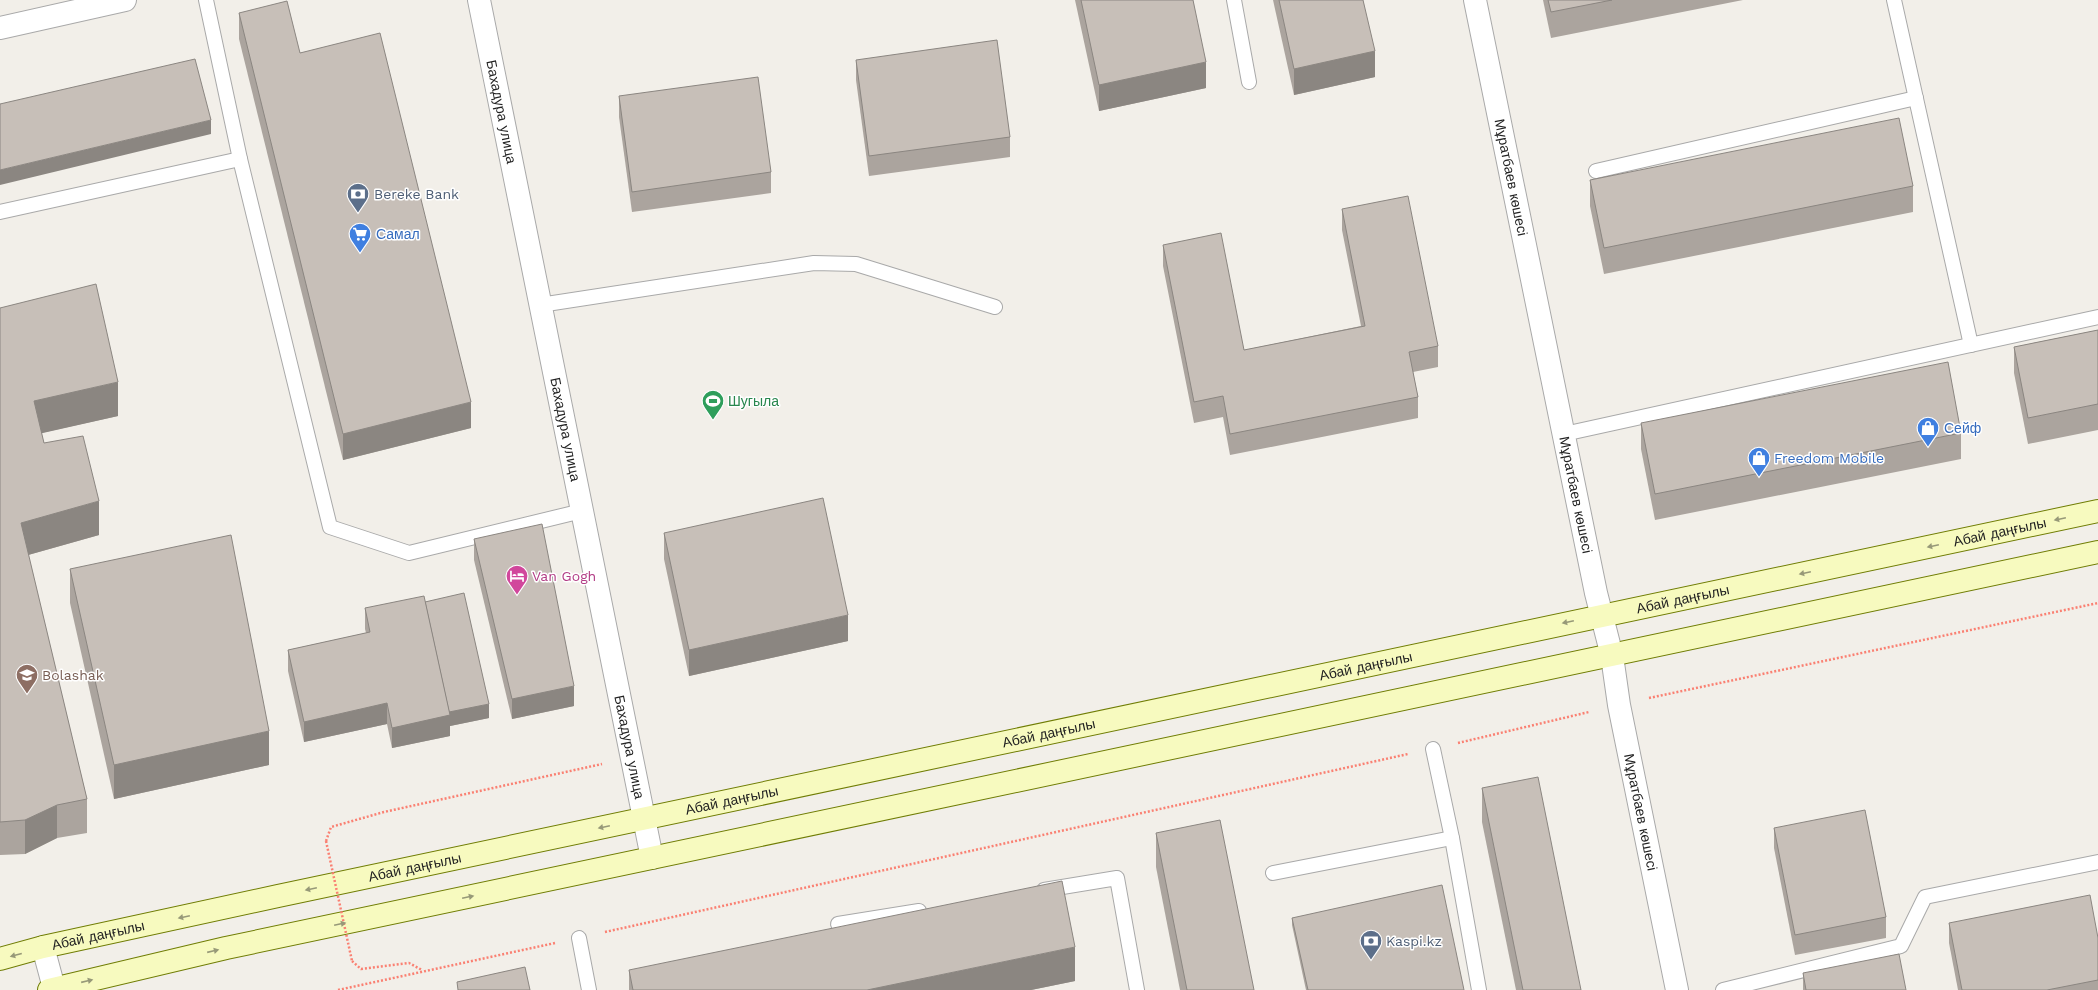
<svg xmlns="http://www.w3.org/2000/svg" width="2098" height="990" font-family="'Work Sans',sans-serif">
<rect width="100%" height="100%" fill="#f2efe9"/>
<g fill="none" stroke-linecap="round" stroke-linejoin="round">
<g stroke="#a9a9a9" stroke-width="16">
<g id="service">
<path d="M1234,0l15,82"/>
<path d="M1894,0l77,345"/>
<path d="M240,159l90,368 79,26 173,-42"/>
<path d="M1596,171l320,-73"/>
<path d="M0,212l240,-53 -34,-159"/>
<path d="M540,305l274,-42 42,1 139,43"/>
<path d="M1564,434l534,-117"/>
<path d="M1433,749l19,89 27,152"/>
<path d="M1273,873l179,-35"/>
<path d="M1044,890l73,-12 20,112"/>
<path d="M838,924l81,-13"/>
<path d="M579,938l10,52"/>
<path d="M1723,990l178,-44 24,-49 173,-35"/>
</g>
</g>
<g stroke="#a9a9a9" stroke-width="24">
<g id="minor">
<path id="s1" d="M479,0l173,858"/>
<path d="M0,28l125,-28"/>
<path d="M43,947l11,41"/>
</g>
</g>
<g stroke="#a9a9a9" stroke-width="24">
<g id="tertiary">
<path id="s2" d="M1475,0l121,593 16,63 7,49 58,285"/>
</g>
</g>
<g stroke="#707d05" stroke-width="24">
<g id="secondary">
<path id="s3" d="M0,959l43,-12 235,-51 1820,-385"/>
<path d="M49,990l177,-42 1872,-396"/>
</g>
</g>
<g stroke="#fa8072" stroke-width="2.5" stroke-dasharray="2 2" stroke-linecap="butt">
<path d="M1649,698l449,-95"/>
<path d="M1458,743l131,-31"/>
<path d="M326,841l5,-14 53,-15 218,-48"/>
<path d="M605,932l803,-178"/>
<path d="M352,961l9,8 48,-6 13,7"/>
<path d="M338,990l217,-47"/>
</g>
<use href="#service" stroke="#fff" stroke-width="14"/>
<use href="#minor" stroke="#fff" stroke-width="22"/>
<use href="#tertiary" stroke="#fff" stroke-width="22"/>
<use href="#secondary" stroke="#f7fabf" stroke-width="22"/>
<path stroke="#fa8072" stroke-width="2.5" stroke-dasharray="2 2" stroke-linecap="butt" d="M326,841l26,120"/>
</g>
<g fill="#aba49e">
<path d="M1075,0h118l13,88 -107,23z"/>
<path d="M1273,0h90l12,77 -81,18z"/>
<path d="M1543,0h200l-192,38z"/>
<path d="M239,13l61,40 171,375 -128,32 -104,-421z"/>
<path d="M856,60l154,77v20l-141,19 -13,-96z"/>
<path d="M619,96l152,76v21l-139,19 -13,-95z"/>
<path d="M1590,180l323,6v26l-309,62 -14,-68z"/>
<path d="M1342,209l96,137v21l-25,5 5,25v21l-188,37 -7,-38 -29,6 -31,-157v-21l81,105 117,-24 -19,-96z"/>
<path d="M0,308l118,108 -77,17 3,10 55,92 -71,20 59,244v34l-30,5 -32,16 -25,1z"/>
<path d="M2098,330v100l-70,14 -14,-71v-26z"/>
<path d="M1641,423l320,10v26l-306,61 -14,-71z"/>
<path d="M664,533l184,108 -159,35 -25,-117z"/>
<path d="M474,539l100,167 -62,13 -38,-159z"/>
<path d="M70,569l199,196 -155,34 -44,-196z"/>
<path d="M425,602l64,116 -39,8v10l-58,12 -5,-24 -83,18 -16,-71v-21l78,-17 -1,-4v-21z"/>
<path d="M1482,788l99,202h-65l-34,-168z"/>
<path d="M1774,828l112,89v21l-91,17 -21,-107z"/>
<path d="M1156,833l98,157h-74l-24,-123z"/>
<path d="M1292,918l172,72h-158l-14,-65z"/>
<path d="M1949,923l149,15v52h-140l-9,-47z"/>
<path d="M629,970l446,11 -44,9h-402z"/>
<path d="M1803,973l103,17h-103z"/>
</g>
<g fill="#8b8681">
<path d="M1375,51v26l-81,18v-26z"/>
<path d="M1206,62v26l-107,23v-26z"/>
<path d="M211,120v14l-211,51v-15z"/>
<path d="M118,382v34l-84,19v-34z"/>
<path d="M471,402v26l-128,32v-26z"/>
<path d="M99,501v34l-78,22v-34z"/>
<path d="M848,615v26l-159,35v-26z"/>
<path d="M574,686v20l-62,13v-20z"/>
<path d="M387,703v21l-83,18v-20z"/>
<path d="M489,704v14l-39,8v10l-58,12v-20l56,-16z"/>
<path d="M269,731v34l-155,34v-34z"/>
<path d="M57,805v33l-32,16v-34z"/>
<path d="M1075,947v34l-44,9h-164z"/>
</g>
<g fill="#c7bfb8" stroke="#8b8681">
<path d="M1081,0h112l13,62 -107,23z"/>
<path d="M1279,0h84l12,51 -81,18z"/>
<path d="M1548,0h64l-61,12z"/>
<path d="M287,1l13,52 80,-20 91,369 -128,32 -104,-421z"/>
<path d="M997,40l13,97 -141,19 -13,-96z"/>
<path d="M195,59l16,61 -211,50v-66z"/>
<path d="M758,77l13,95 -139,20 -13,-96z"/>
<path d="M1899,118l14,68 -309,62 -14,-68z"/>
<path d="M1408,196l30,150 -29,6 9,45 -188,37 -7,-38 -29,6 -31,-157 58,-12 23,117 121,-24 -23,-117z"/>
<path d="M96,284l22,98 -84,19 10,42 39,-7 16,65 -78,22 66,276 -30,6 -32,15 -25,2v-514z"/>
<path d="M2098,330v74l-70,14 -14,-71z"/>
<path d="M1948,362l13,71 -306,61 -14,-71z"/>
<path d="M823,498l25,117 -159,35 -25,-117z"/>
<path d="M542,524l32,162 -62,13 -38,-160z"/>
<path d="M231,535l38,196 -155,34 -44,-196z"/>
<path d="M464,593l25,111 -40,8 -24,-110z"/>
<path d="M424,596l26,119 -58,13 -5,-25 -83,19 -16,-72 82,-18 -5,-24z"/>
<path d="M1538,777l43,213h-58l-41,-202z"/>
<path d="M1865,810l21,107 -91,18 -21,-107z"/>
<path d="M1220,820l34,170h-67l-31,-157z"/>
<path d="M1062,881l13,66 -208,43h-234l-4,-20z"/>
<path d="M1442,885l22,105h-156l-16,-72z"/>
<path d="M2090,895l8,43v42l-51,10h-85l-13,-67z"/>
<path d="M1899,954l7,36h-100l-3,-17z"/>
<path d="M525,967l5,23h-72l-1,-8z"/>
</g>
<defs><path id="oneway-solid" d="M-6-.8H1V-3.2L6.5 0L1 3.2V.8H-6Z"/></defs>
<g fill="#979978">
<use href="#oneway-solid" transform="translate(2060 519) rotate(168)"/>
<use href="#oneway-solid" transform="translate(1933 546) rotate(168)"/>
<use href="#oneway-solid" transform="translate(1805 573) rotate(168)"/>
<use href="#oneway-solid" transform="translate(1568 622) rotate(168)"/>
<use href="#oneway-solid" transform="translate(604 827) rotate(168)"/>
<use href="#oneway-solid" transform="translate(311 889) rotate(168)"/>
<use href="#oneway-solid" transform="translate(468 897) rotate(-12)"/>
<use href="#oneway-solid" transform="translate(184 917) rotate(168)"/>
<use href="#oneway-solid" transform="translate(340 924) rotate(-12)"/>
<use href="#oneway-solid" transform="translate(213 951) rotate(-13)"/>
<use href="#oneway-solid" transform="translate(16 955) rotate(165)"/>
<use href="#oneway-solid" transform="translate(87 981) rotate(-13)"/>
</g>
<defs>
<g id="bank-pin" transform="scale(1.15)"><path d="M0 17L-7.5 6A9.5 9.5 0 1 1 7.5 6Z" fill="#5c6f8a" stroke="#fff"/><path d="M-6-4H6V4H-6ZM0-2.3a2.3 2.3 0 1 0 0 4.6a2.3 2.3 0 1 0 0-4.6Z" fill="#fff"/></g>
<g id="supermarket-pin" transform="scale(1.15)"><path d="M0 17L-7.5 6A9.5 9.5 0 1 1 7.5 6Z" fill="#3f7fe0" stroke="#fff"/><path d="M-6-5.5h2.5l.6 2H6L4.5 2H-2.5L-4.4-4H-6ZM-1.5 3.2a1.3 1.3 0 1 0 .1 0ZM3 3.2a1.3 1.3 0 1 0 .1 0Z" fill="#fff"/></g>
<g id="stadium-pin" transform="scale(1.15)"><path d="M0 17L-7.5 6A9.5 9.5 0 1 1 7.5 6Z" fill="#2e9e5b" stroke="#fff"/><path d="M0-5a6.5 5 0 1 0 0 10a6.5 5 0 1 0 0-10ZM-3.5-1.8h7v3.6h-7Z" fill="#fff"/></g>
<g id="shop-pin" transform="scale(1.15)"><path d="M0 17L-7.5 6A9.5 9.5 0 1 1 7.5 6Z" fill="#3f7fe0" stroke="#fff"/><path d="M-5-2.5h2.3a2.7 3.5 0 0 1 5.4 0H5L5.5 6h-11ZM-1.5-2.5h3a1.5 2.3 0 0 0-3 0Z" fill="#fff"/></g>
<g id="hotel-pin" transform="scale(1.15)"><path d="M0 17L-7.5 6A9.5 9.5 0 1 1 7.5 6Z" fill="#d1479c" stroke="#fff"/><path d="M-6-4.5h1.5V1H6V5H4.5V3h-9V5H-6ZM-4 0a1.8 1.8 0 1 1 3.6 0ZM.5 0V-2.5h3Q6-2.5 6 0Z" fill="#fff"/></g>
<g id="university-pin" transform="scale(1.15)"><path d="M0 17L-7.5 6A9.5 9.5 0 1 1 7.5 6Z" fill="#8d6e63" stroke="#fff"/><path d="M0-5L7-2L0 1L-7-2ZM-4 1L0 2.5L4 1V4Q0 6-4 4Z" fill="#fff"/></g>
</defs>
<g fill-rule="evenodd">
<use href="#bank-pin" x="358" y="194"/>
<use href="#supermarket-pin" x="360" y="234"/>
<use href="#stadium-pin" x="713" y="401"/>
<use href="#shop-pin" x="1928" y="428"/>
<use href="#shop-pin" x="1759" y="458"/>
<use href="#hotel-pin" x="517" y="576"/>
<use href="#university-pin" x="27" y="675"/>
<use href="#bank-pin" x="1371" y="941"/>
</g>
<g text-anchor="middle" stroke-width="3" stroke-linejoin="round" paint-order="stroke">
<g font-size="14" fill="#222" stroke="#fff">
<text dy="5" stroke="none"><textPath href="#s1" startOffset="114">Бахадура улица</textPath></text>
<text dy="5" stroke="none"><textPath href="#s2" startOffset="181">Мұратбаев көшесі</textPath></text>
<text dy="5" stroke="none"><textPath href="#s1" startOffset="438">Бахадура улица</textPath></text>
<text dy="5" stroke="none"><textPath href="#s2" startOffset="505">Мұратбаев көшесі</textPath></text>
<text dy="5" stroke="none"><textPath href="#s3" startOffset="2045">Абай даңғылы</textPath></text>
<text dy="5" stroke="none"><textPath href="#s3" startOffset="1721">Абай даңғылы</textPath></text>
<text dy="5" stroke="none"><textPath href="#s3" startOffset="1397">Абай даңғылы</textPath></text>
<text dy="5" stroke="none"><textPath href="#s3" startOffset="1073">Абай даңғылы</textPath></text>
<text dy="5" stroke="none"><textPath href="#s1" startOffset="762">Бахадура улица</textPath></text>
<text dy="5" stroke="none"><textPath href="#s3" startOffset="749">Абай даңғылы</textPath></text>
<text dy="5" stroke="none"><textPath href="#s2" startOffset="829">Мұратбаев көшесі</textPath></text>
<text dy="5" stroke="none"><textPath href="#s3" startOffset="425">Абай даңғылы</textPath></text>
<text dy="5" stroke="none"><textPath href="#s3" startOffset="101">Абай даңғылы</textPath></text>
</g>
<g font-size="14" fill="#4e5e75" stroke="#fff" text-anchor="start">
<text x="374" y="199">Bereke Bank</text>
<text x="1386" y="946">Kaspi.kz</text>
</g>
<g font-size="14" fill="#366cbe" stroke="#fff" text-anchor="start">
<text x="376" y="239">Самал</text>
<text x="1944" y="433">Сейф</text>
<text x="1774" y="463">Freedom Mobile</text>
</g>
<g font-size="14" fill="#27864d" stroke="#fff" text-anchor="start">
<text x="728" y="406">Шугыла</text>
</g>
<g font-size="14" fill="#b23c85" stroke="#fff" text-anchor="start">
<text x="532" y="581">Van Gogh</text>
</g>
<g font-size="14" fill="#785e54" stroke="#fff" text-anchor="start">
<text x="42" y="680">Bolashak</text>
</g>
</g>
</svg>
